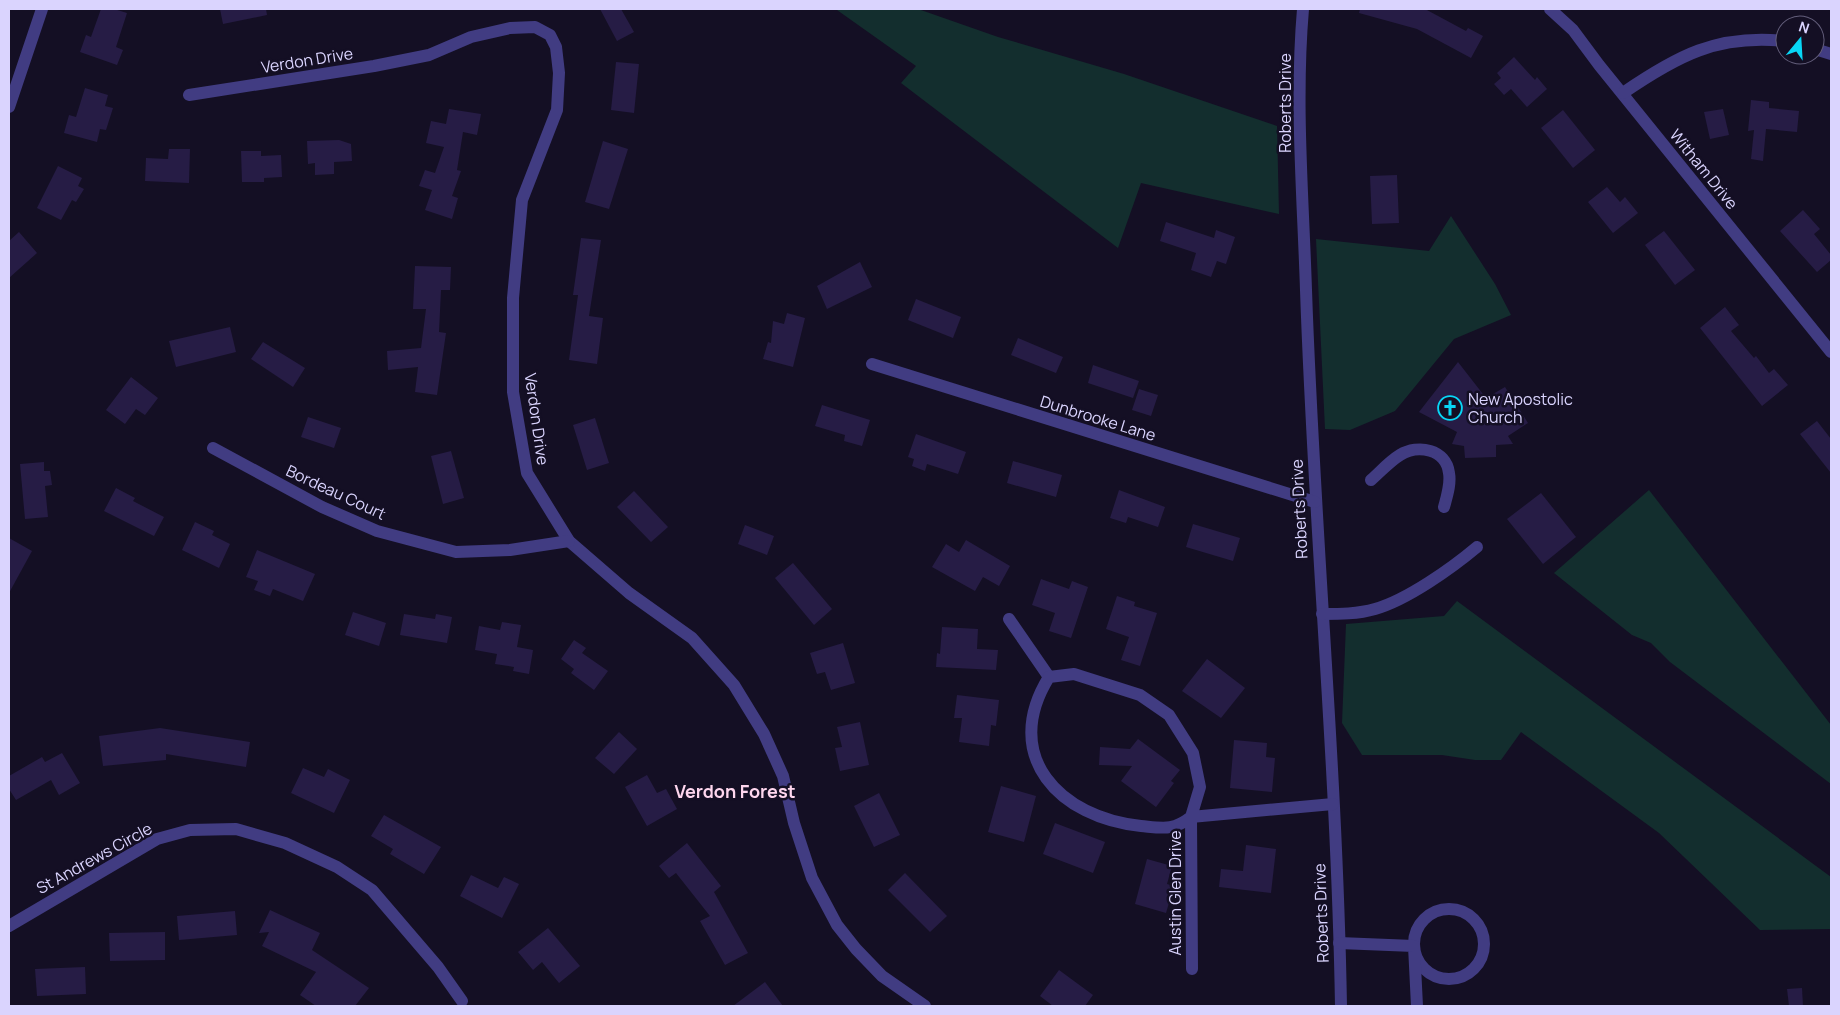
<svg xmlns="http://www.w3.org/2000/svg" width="1840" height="1015" font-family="Manrope,sans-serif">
<rect width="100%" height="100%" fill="#140f24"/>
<g fill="#132e2e">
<path d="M838,9h80l80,28 126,37 153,52 2,88 -138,-31 -23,65 -217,-165 15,-17 -79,-56z"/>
<path d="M1451,216l44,68 16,31 -57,24 -59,72 -45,19 -25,-1 -9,-190 113,12z"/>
<path d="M1649,490l182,235v59l-161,-122 -19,-19 -19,-8 -78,-62z"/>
<path d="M1457,601l374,276v52l-71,1 -101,-97 -138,-101 -20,28h-26l-33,-5h-80l-20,-32 4,-99 98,-8z"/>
</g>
<g fill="#261c45">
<path d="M101,9h13l13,4 -11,34 7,3 -6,15 -37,-13 6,-17 5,2z"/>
<path d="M220,9h46l1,6 -44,9z"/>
<path d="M600,9h21l13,23 -17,9z"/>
<path d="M1360,9h65l41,22 2,-3 15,8 -12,22 -54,-29 -58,-16z"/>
<path d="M1514,57l21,23 2,-3 10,12 -20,18 -16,-18 -7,6 -10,-11 7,-6 -4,-5z"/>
<path d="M616,62l23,2 -5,49 -23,-3z"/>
<path d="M85,88l23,7 -3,11 8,2 -7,22 -6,-1 -3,13 -33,-9 5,-18 7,2z"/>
<path d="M1751,100l18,2v6l30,3 -2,21 -31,-3 -3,32 -12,-2 3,-29 -6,1z"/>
<path d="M449,109l32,5 -4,21 -14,-3 -6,38 4,1 -9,25 6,2 -6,21 -27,-9 7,-20 -13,-4 6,-16 10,3 9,-26 -18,-4 5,-22 15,3z"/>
<path d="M1723,109l6,26 -19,4 -6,-27z"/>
<path d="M1563,110l32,40 -22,18 -32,-40z"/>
<path d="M339,140l12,4 1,17 -18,1v12l-19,1v-12l-7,1 -1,-23z"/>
<path d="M603,141l25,8 -19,60 -24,-7z"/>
<path d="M169,149h21l-1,34 -44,-2 1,-23 22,1z"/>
<path d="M241,151h20v5l20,-1 1,22 -18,1v4h-22z"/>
<path d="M58,166l24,12 -4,8 6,3 -8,13 -4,-2 -11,20 -24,-12z"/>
<path d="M1397,175l2,48 -27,1 -2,-48z"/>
<path d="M1607,187l13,15 5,-5 13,16 -25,20 -25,-31z"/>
<path d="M1803,210l17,19 -6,5 17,21v5l-14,12 -37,-41z"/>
<path d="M1166,222l48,16 2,-8 19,7 -9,27 -9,-3 -6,16 -20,-7 5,-17 -36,-12z"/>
<path d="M1664,231l31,39 -20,15 -30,-40z"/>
<path d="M19,232l18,21 -28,25v-37z"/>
<path d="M581,238l20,2 -12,76 14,2 -6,46 -28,-4 9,-65h-5z"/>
<path d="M860,262l12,25 -45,22 -10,-23z"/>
<path d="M415,266l36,1 -1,23h-9l-2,42 7,1 -9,62 -22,-3 3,-25 -30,3 -1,-19 34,-3 5,-39h-13z"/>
<path d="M916,299l45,18 -8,21 -45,-18z"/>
<path d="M1725,307l14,18 -8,6 23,27 2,-2 13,17 5,-4 14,16 -26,21 -62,-78z"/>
<path d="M787,313l18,5 -12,49 -30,-8 5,-17 3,1 2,-22 11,3z"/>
<path d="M230,327l6,25 -60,15 -7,-26z"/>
<path d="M1018,338l45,19 -7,16 -45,-18z"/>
<path d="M263,342l42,26 -12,19 -42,-28z"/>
<path d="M1458,362l28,36 19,-11 23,36 -20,13 5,8 -17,1v12l-31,1 -1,-12 -12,-2 5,-12 -38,-20z"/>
<path d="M1093,365l46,16 -6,17 -45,-15z"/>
<path d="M131,377l27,21 -13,17 -9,-6 -11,15 -19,-14z"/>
<path d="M1139,389l19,6 -7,21 -19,-6z"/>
<path d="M822,405l48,15 -8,26 -18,-5 1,-6 -30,-9z"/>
<path d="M308,417l33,11 -7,20 -33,-11z"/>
<path d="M595,418l14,45 -22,7 -14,-45z"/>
<path d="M1817,421l14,18v34l-31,-39z"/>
<path d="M916,434l50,18 -8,22 -31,-10 -2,7 -13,-5 2,-7 -6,-2z"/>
<path d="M451,451l13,47 -21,6 -12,-48z"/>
<path d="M1013,461l49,14 -6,22 -49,-14z"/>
<path d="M44,462v9h6l2,14 -7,1 3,31 -23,2 -5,-55z"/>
<path d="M116,488l19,10 -2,3 31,16 -10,19 -50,-25z"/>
<path d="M1119,490l46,17 -7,20 -30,-10 -2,6 -16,-5z"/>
<path d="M634,491l34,36 -17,15 -34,-35z"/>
<path d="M1541,493l35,44 -33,27 -36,-45z"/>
<path d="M195,522l19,9 -2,4 18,9 -11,24 -37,-18z"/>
<path d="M1193,524l47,14 -7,23 -47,-14z"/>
<path d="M745,525l29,11 -7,19 -29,-11z"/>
<path d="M9,538l23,13 -23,42z"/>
<path d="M966,540l44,26 -11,20 -16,-9 -8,14 -43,-24 14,-23 13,8z"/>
<path d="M257,550l58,24 -12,27 -30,-12 -3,7 -16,-6 4,-9 -12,-4z"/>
<path d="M793,563l39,46 -18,16 -39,-47z"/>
<path d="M1041,579l28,10 3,-8 16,6 -17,51 -22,-7 6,-18 -23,-8z"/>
<path d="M1117,596l18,6 -1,4 23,7 -17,53 -19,-6 8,-23 -23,-8z"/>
<path d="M353,612l33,11 -7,23 -34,-11z"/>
<path d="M404,614l31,5 1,-5 16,3 -5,26 -47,-8z"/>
<path d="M502,622l19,3 -4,22 16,3 -4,24 -16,-3 1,-4 -19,-3 2,-10 -22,-4 4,-24 21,4z"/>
<path d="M942,627l36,2 -1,20 21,1 -2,20 -60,-3 1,-14 3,1z"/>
<path d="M574,640l12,8 -4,5 26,18 -14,19 -23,-17 3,-4 -13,-10z"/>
<path d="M843,643l12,40 -24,7 -6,-18 -8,2 -7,-21z"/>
<path d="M1207,659l38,29 -24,30 -39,-27z"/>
<path d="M957,695l42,5 -3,26 -5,-1 -2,21 -30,-4 3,-24h-8z"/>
<path d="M860,722l9,43 -29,6 -5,-23 7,-1 -5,-20z"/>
<path d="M160,728l90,14 -4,25 -80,-13v6l-63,6 -4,-30z"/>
<path d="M619,732l18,17 -23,25 -19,-16z"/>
<path d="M1138,739l42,31 -9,11 3,2 -18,24 -35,-26 11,-15 -33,-1 1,-18 30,2z"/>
<path d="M1234,740l33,3 -1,14 9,1 -3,34 -42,-4z"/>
<path d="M62,753l18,30 -21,12 -8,-15 -35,20 -7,-11v-13l33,-19 3,5z"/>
<path d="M303,768l21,9 4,-8 22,11 -16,33 -43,-20z"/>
<path d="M647,775l10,18 9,-4 11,20 -30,17 -22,-39z"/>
<path d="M1001,786l35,10 -12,46 -36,-10z"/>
<path d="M879,793l21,42 -26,12 -20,-41z"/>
<path d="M384,815l57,32 -17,27 -34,-20 3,-5 -22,-13z"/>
<path d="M1055,823l50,19 -12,31 -50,-19z"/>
<path d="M687,843l34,43 -7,6 34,61 -23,12 -25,-44 10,-5 -34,-43 -7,5 -10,-12z"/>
<path d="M1246,845l30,4 -5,44 -52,-6 2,-18 22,2z"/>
<path d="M1147,859l25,7 -5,18 7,2 -8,27 -31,-9z"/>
<path d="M905,873l42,43 -17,16 -42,-42z"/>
<path d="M471,875l27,13 6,-11 15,7 -17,34 -42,-22z"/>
<path d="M270,910l50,23 -8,17 57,38 -14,18h-39l-16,-11 16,-23 -54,-26 7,-14 -10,1z"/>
<path d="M235,911l2,24 -58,5 -2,-24z"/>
<path d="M548,928l32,38 -21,17 -17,-21 -9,8 -15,-18z"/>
<path d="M165,932v28l-55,1 -1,-28z"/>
<path d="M85,967l1,27 -49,2 -2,-27z"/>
<path d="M1059,970l34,25 -8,11h-32l-13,-10z"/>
<path d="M765,982l18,24h-50z"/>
<path d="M1802,988l1,18h-14l-2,-17z"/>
</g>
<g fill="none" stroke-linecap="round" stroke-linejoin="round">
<g stroke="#413c82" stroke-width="12">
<path d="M1303,9c-8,93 0,187 3,281 8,239 31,477 35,716"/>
<path d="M1550,9l23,21 26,35 232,287"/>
<path d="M1815,49l16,5"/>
<path d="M1623,93c54,-37 94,-59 162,-52"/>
<path d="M189,95l185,-29 55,-11 42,-18 39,-9 25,-1 15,8 6,12 3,26 -2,37 -35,90 -9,98v94l14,81 42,68 60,52 63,45 42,47 30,49 19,42 11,47 18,55 25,47 19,24 26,27 43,30"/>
<path d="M9,107l33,-98"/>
<path d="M872,364l443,138"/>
<path d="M213,448l109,59 55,24 79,21 54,-2 59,-9"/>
<path d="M1371,480c9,-8 19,-19 29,-25 18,-11 46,-6 49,18 2,11 -2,23 -5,34"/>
<path d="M1322,614c17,0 36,0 53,-5 32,-9 77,-41 102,-62"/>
<path d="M1009,619l40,58"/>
<circle cx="1449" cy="944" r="35"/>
<path d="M9,926l148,-87 33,-9 46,-1 49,14 52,24 35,23 66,77 24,34"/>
<path d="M1339,943l75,3 3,60"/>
<path d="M1192,969l-1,-152 9,-30 -7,-34 -24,-38 -29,-20 -66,-21 -25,3c-49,79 11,141 92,149 22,2 32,5 50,-9l142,-13"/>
</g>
</g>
<defs>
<g id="church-ring" transform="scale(1.25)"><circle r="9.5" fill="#140f24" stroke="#08d6f6" stroke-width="1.5"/><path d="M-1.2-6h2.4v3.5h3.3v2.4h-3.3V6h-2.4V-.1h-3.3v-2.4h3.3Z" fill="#08d6f6"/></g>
</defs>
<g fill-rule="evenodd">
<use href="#church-ring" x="1450" y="408"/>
</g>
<g text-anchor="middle" stroke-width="5" stroke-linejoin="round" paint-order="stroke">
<g font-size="16" fill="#dad4fe" stroke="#140f24">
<text transform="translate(307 60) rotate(-9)" y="6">Verdon Drive</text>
<text transform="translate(1285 103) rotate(-90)" y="6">Roberts Drive</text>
<text transform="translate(1704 169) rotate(51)" y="6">Witham Drive</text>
<text transform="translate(1098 418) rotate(17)" y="6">Dunbrooke Lane</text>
<text transform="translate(537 419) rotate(82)" y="6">Verdon Drive</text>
<text transform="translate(336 492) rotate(25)" y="6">Bordeau Court</text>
<text transform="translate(1299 509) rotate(-93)" y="6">Roberts Drive</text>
<text transform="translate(94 858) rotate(-29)" y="6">St Andrews Circle</text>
<text transform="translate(1175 893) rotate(-90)" y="6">Austin Glen Drive</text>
<text transform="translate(1321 913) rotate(-92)" y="6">Roberts Drive</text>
</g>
<g font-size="16" fill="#dad4fe" stroke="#140f24" text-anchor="start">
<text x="1468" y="405">New Apostolic<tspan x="1468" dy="18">Church</tspan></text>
</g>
<g font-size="18" font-weight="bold" fill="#fed6ee" stroke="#140f24">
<text x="735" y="798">Verdon Forest</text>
</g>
</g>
<rect width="1840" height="1015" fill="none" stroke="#dad4fe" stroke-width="20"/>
<g transform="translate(1800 40) rotate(18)"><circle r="24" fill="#140f24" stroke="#635e7b"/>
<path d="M0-4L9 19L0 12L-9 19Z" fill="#08d6f6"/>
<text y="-8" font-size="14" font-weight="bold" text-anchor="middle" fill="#dad4fe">N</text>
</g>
</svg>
